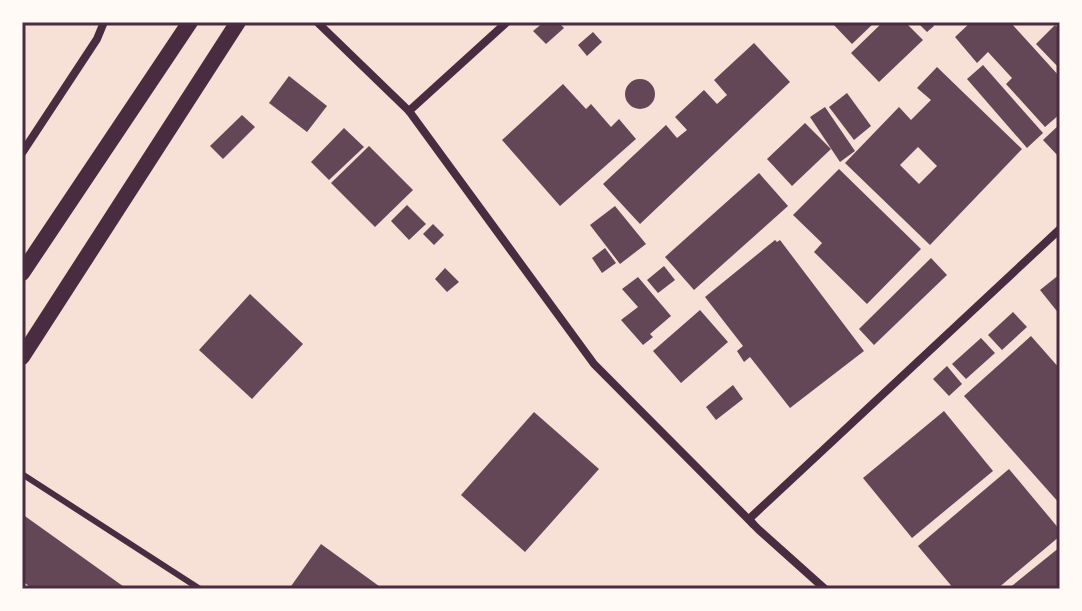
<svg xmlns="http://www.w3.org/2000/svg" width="1082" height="611" font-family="'Public Sans',sans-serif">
<rect width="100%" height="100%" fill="#f7e1d7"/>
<g fill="#644757" fill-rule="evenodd">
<path d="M544,22h14l6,6 -18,16 -13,-13z"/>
<path d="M831,22h44l-23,22z"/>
<path d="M883,22h22l18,18 -44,42 -28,-29z"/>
<path d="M917,22h14l3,4 -7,6z"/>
<path d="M971,22h39l50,55v37l-15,13 -39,-43 6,-6 -24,-26 -11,11 -22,-26z"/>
<path d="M1055,25l5,5v39l-24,-25z"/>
<path d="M593,32l9,10 -15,14 -9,-11z"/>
<path d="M754,43l36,39 -150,142 -37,-40 63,-59 11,13 10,-8 -12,-13 29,-27 13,14 10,-9 -13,-15z"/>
<path d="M983,65l60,68 -16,15 -60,-69z"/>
<path d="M937,67l85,82 -92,96 -85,-82 54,-56 12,13 20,-20 -14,-12zM918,147l19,19 -18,18 -19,-19z"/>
<path d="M289,76l38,30 -20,26 -38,-29z"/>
<circle cx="640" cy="94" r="15"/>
<path d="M563,84l23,25 5,-5 20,23 8,-8 17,20 -76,67 -58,-66z"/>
<path d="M847,93l24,33 -17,14 -25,-33z"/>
<path d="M825,107l30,44 -15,11 -30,-45z"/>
<path d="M242,115l13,12 -32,32 -13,-13z"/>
<path d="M805,123l26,26 -39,37 -25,-27z"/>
<path d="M1060,124v34l-17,-18z"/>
<path d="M344,128l20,19 -35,33 -18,-18z"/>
<path d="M369,146l44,44 -38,37 -44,-44z"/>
<path d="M839,169l82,80 -54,55 -53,-52 8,-9 -29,-28z"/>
<path d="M759,173l29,33 -94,84 -29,-33z"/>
<path d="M407,205l19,19 -17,16 -18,-19z"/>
<path d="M615,206l31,38 -26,20 -30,-39z"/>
<path d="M433,224l11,11 -10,10 -11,-11z"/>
<path d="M775,240l2,2 3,-2 84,111 -74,57 -40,-51 -6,5 -7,-11 6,-5 -38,-49z"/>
<path d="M605,248l11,15 -14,10 -10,-15z"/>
<path d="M931,258l16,17 -73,70 -15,-16z"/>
<path d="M664,266l11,14 -17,13 -11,-13z"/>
<path d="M445,268l14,14 -12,10 -12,-13z"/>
<path d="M1060,274v41l-20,-25z"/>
<path d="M638,277l33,39 -21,18 3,3 -10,8 -22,-25 17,-13 -16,-18z"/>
<path d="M250,294l53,50 -51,55 -53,-49z"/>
<path d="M700,310l28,32 -47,41 -28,-32z"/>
<path d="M1013,312l14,15 -25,23 -14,-15z"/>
<path d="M1031,336l29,33v135l-96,-108z"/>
<path d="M981,338l14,15 -29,26 -14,-15z"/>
<path d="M947,366l15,18 -13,12 -16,-17z"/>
<path d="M733,385l10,14 -27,21 -10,-13z"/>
<path d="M944,411l49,60 -81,67 -49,-60z"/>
<path d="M534,412l65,57 -74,83 -64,-57z"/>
<path d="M1009,469l51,61v6l-63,53h-43l-36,-43z"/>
<path d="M22,514l105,75h-94l-11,-8z"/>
<path d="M321,544l62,45h-94z"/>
<path d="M1060,547v42h-52z"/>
</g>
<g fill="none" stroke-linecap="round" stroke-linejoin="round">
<path stroke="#4a2c40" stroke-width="6" d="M22,474l178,115"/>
<g stroke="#4a2c40" stroke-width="8">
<path d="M317,22l92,89 185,253 165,166 66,59"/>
<path d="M409,111l98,-89"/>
<path d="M22,153l75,-114 7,-17"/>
<path d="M753,524l-4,-5 311,-290"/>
</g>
<g stroke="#4a2c40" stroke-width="16">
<path d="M22,273l168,-251"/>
<path d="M22,357l216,-335"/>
</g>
</g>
<rect width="1082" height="611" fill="none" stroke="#fffaf5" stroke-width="48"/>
<rect x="24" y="24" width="1034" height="563" fill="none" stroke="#4a2c40" stroke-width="3"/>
</svg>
